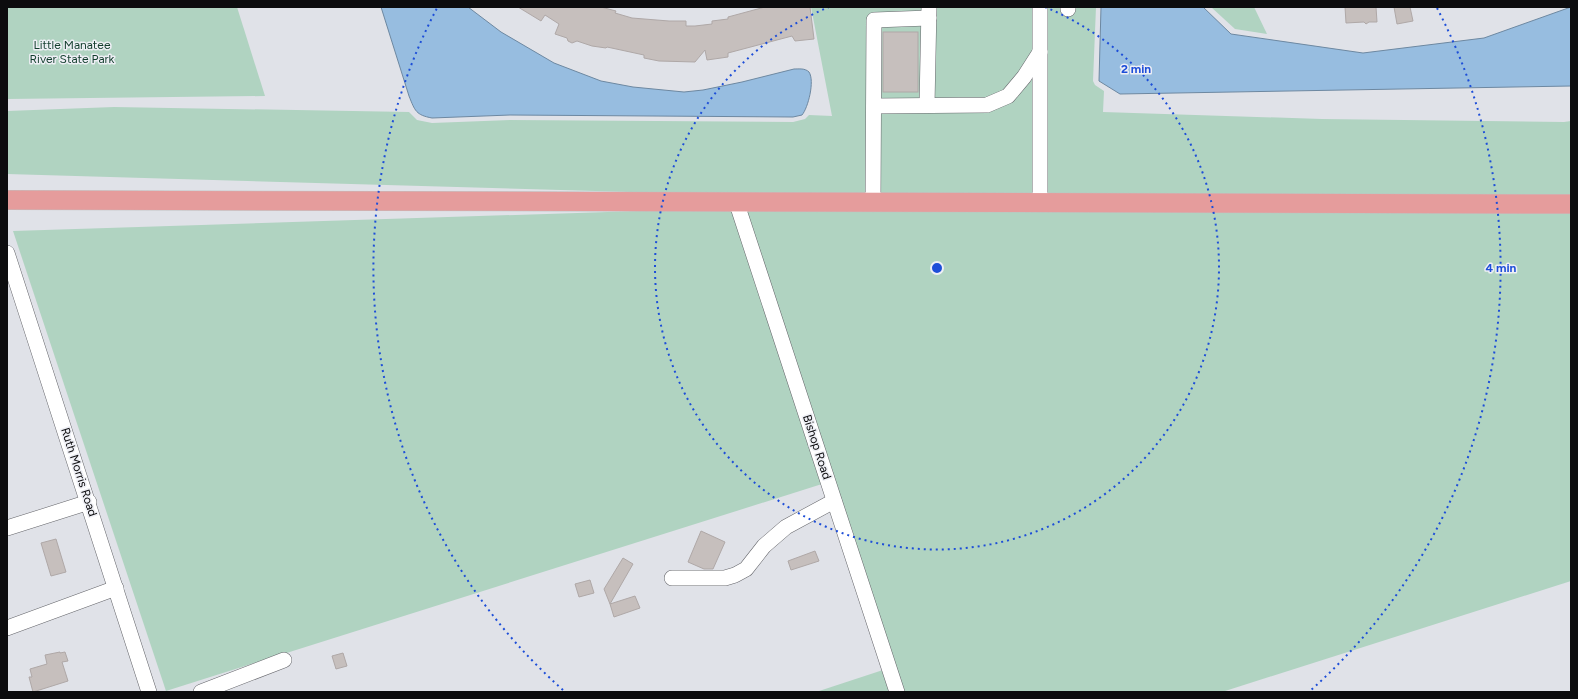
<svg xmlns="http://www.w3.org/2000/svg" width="1578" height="699" font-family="Figtree,sans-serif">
<rect width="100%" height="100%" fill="#e0e2e8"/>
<g fill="#b0d3c1">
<path d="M7,7h230l28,89 -258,3z"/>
<path d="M811,7h250v9l13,-1v-8h22l-3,74 2,4 9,6 -1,21 219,7 242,3 7,-1v77l-836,-3 -728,-21v-63l107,-4 295,5 8,8 15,3 78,-3 283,2 12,-3 4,-4 23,1z"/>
<path d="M1211,7h43l13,27 -32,-5z"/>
<path d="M731,208l91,276 -656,207 -153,-460z"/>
<path d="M745,208l826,2v371l-349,111h-318z"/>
<path d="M883,670l7,22h-74z"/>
</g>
<g fill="#97bde0" stroke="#6d88a1">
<path d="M381,7h87l33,25 53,31 47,18 32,6 51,5 19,-2 39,-8 52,-13c5,0 11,-1 15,3 6,9 -1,36 -7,43l-9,2 -283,-2 -78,3c-16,-3 -17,-7 -23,-22z"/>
<path d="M1101,7h102l28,27 132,19 121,-15 87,-31v79l-451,8 -21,-13z"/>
</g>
<g fill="#c6bfbd" stroke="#afa8a7">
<path d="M518,7h83l15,4 -1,2 17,5 37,3h17v5h9l17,-2v-3l16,-2v-2l37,-10h45l4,32 -19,2 -3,-5 -64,17v4l-21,3 -2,-10 -10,12 -36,-1 -15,-3v-3l-37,-8 -1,1 -14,-2 -15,-5 -5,2 -4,-2 -1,-3 -12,-4 4,-10 -14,-9 -4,6z"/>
<path d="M1345,7h31l1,15h-8l-3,2 -2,-2 -18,1z"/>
<path d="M1394,7h16l3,14 -16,3z"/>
<rect x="883" y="32" width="35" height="60"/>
<path d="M701,531l24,11 -12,27h-9l-16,-7z"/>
<path d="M56,539l10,33 -15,4 -10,-33z"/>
<path d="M815,551l4,10 -28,9 -3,-9z"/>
<path d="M623,558l10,6 -23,40 -6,-15z"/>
<path d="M590,580l4,13 -15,4 -4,-13z"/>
<path d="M635,596l5,12 -26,9 -4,-13z"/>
<path d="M60,652v1l5,-1 3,9 -6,1 6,19 -35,11 -4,-15h3l-2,-8 17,-5 -2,-9z"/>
<path d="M343,653l4,13 -11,3 -4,-13z"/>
</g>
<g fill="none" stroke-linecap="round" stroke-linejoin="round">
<g stroke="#65666b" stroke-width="16">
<g id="minor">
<path d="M1068,9v-2"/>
<path d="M927,105l2,-98"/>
<path d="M874,106l113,-1 21,-9 16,-19 16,-25"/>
<path d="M736,201l161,491"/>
<path d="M873,202l1,-182 55,-2"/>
<path d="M1040,203v-196"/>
<path d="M7,253l142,439"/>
<path d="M7,528l82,-26"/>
<path d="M672,578h53l10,-3 11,-6 18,-23 22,-19 48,-26"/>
<path d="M7,628l109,-40"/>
<path d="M201,692l83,-32"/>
</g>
</g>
<g stroke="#c0c0c0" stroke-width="20">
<path id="major" d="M7,200l1564,4"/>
</g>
<use href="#minor" stroke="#fff" stroke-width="15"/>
<use href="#major" stroke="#e59c9c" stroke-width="19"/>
</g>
<g fill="none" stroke="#1d4ed8" stroke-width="2" stroke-dasharray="2 4">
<path d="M1045 7A282 282 0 1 1 829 7"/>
<path d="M563 690A564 564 0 0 1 437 8M1437 8A564 564 0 0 1 1311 690"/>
</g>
<g text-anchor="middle" stroke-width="3" stroke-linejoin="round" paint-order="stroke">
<g font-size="12" fill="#113d2c" stroke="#eeeff5">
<text x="72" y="49">Little Manatee<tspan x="72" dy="14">River State Park</tspan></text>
</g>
<g font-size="12" fill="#0c0c0e" stroke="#eeeff5">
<text transform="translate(817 447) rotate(72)" y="4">Bishop Road</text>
<text transform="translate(79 472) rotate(72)" y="4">Ruth Morris Road</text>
</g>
</g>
<circle cx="937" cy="268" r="6" fill="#1d4ed8" stroke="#eeeff5" stroke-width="2"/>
<g font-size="12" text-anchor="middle" font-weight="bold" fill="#1d4ed8" stroke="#eeeff5" stroke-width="3" stroke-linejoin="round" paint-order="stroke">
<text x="1136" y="73">2 min</text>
<text x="1501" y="272">4 min</text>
</g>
<rect width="1578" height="699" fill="none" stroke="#0c0c0e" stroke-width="16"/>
</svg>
